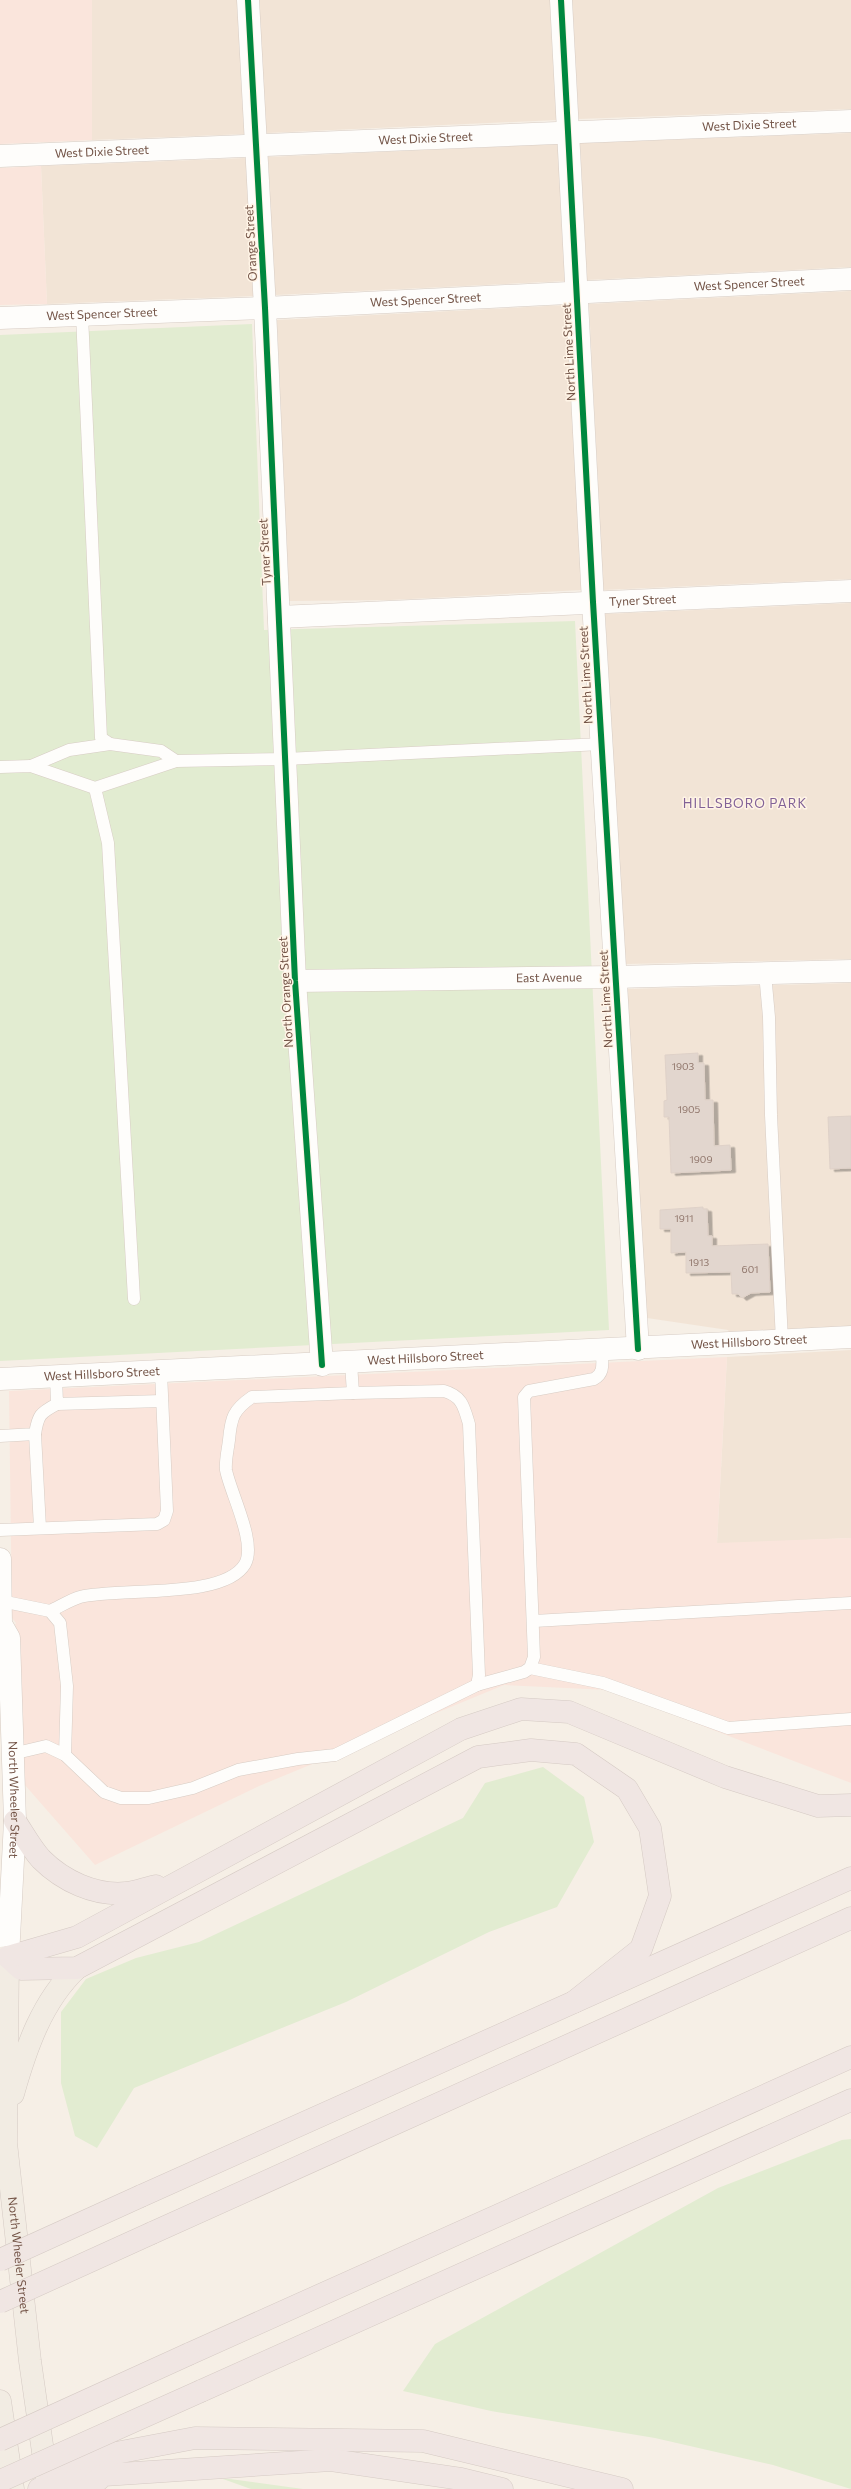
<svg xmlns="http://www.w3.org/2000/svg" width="851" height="2489" font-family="Commissioner,sans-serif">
<defs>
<filter id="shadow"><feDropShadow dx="4.5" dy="2.5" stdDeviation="0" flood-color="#0004"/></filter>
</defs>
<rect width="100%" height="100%" fill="#f6efe6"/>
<g fill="#f2e4d6">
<path d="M92,0h145l8,134 -153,6z"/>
<path d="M259,0h291l7,120 -291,13z"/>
<path d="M572,0h279v109l-273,10z"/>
<path d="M851,133v134l-264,13 -7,-137z"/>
<path d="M558,144l8,137 -291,14 -7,-138z"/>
<path d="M246,158l8,138 -207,8 -6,-138z"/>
<path d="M851,291v288l-248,11 -14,-286z"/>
<path d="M567,305l15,285 -192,10 -101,1 -12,-281z"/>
<path d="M851,603v356l-226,5 -20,-350z"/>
<path d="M851,983v343l-122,6 -1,-2 -81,-12 -20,-329z"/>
<path d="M851,1350v188l-134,6 10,-187z"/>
</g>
<g fill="#fae5dc">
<path d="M0,0h92v140l-92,4z"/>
<path d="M41,166l6,138 -47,1v-137z"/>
<path d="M727,1357l-10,186 134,-5v245l-242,-93 -105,-5 -245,101 -164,79 -71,-81 -4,-147 -5,-12 1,-2 -4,-5 -3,-227z"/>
</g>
<g fill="#e2ecd1">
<path d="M252,324l12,306 311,-9 34,709 -609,31v-1026z"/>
<path d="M543,1767l41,30 10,45 -37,65 -68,25 -143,70 -212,86 -37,60 -22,-12 -14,-53v-71l25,-33 50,-21 63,-16 264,-124 22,-35z"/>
<path d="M851,2139v350l-78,-24 -118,-27 -164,-27 -88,-20 32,-47 283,-156 124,-48z"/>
<path d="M223,2479h7l73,10h-52z"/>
</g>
<g fill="#e2d6ce" stroke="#dfd1c8" filter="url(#shadow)">
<path d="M698,1053v10h6l1,37h8l1,46 16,-1 1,25 -60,3 -2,-56h-5v-16l3,-1 -2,-45z"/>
<path d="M851,1116v52l-21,1 -2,-52z"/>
<path d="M703,1207v2h4l1,27h4v10l56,-2 2,48 -19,1 -9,5 -4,-4h-6l-1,-22 -45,1v-21l-15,1v-24h-11v-19z"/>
</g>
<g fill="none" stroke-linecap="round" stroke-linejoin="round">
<g stroke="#d7ccc4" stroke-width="13">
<g id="lane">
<path d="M82,315l19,423 9,6"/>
<path d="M31,766l38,-16 41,-6 51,7 15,10"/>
<path d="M0,767l31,-1 64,22 81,-27 109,-2 317,-15"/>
<path d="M95,788l13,55 26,456"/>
<path d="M765,973l4,44 2,98 11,226"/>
<path d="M56,1376l1,28 105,-3"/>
<path d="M35,1434l5,94"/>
<path d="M0,1436l35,-2c3,-19 5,-21 22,-30"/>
<path d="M0,1530l157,-6 7,-4 3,-9 -6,-139"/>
<path d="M1,1601l49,10 10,12 7,63 -2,69"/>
<path d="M50,1611c9,-4 20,-11 30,-14 39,-10 144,3 165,-33 12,-21 -15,-72 -19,-94 -1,-9 2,-21 3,-30 2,-22 4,-30 23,-43l101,-4"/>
<path d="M534,1621l317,-18"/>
<path d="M530,1668l73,15 125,45 123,-9"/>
<path d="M477,1685l47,-13 6,-4 4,-11 -10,-260 5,-6 65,-12c11,-6 8,-16 8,-28"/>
<path d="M12,1754l34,-8 19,9 39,37 17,6h28l44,-10 45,-18 60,-11 37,-4 142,-70 2,-10 -10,-251c-5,-17 -7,-28 -25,-33l-91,2 -2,-30"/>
</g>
</g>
<g stroke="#d7ccc4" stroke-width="23">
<g id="street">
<path d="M248,0l17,308 30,673 27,384"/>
<path d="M561,0l32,602 45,747"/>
<path id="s1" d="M0,156l851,-35"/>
<path id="s2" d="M0,318l265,-10 586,-29"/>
<path id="s3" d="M279,617l572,-26"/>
<path id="s4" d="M295,981l320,-4 236,-6"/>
<path id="s5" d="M0,1379l851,-42"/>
</g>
</g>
<g stroke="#d6cbc3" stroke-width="23">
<g id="secondary">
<path id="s6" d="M0,1559l1,65 8,14 6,183 -7,136"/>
</g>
</g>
<g stroke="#d5cac4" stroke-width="23">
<g id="primary">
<path id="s7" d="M0,1958l8,-1 -2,186 24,218 17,119"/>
<path d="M13,2094c13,-46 29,-93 64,-126"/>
<path d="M0,2401l13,88"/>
</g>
</g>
<g stroke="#d5cac4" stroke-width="23">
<g id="highway">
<path d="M15,1821c8,12 16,27 26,38 22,22 54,37 85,34 10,-1 20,-5 30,-7"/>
<path d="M8,1957l13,12 56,-1 401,-211 53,-7 45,4 51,35 23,39 10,68 -19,53 -67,53"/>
<path d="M8,1957l69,-20 384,-208 60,-20 48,3 156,65 93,29 33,-1"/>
<path d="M141,2196l710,-318"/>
<path d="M152,2233l699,-315"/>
<path d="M189,2354l662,-297"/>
<path d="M201,2391l650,-291"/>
<path d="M42,2467l153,-29 228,3 199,48"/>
<path d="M39,2489l63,-13"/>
<path d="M87,2489l17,-14 227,-15 130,19 41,10"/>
</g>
</g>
<use href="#lane" stroke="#fefdfb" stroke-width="12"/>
<use href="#street" stroke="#fefdfb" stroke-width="22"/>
<use href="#secondary" stroke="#fefdfb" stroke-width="22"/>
<use href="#primary" stroke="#f2ece3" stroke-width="22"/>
<use href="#highway" stroke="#f0e6e3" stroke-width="22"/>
<g stroke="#d5cac4" stroke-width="23" stroke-linecap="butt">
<g id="highway-bridge">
<path d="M0,2260l141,-64"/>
<path d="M0,2302l152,-69"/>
<path d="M0,2440l189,-86"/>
<path d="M0,2481l201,-90"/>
</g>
</g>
<use href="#highway-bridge" stroke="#f0e6e3" stroke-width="22"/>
<g stroke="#fff4e6" stroke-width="8">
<g id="cycleway">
<path d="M248,0l17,308 30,673 27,384"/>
<path d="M561,0l32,602 45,747"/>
</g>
</g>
<use href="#cycleway" stroke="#00873e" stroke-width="6"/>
</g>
<g text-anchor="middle" stroke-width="3" stroke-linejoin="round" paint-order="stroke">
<g font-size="10" fill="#90766b">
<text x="683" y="1070">1903</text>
<text x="689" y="1113">1905</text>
<text x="701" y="1163">1909</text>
<text x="684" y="1222">1911</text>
<text x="699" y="1266">1913</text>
<text x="750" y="1273">601</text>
</g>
<g font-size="12" fill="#735447" stroke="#fff4e6">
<text dy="4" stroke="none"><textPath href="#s1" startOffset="750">West Dixie Street</textPath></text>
<text dy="4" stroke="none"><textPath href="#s1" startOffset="426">West Dixie Street</textPath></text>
<text dy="4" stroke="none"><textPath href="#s1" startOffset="102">West Dixie Street</textPath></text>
<text transform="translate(251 243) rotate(-93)" y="4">Orange Street</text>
<text dy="4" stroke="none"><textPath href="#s2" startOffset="750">West Spencer Street</textPath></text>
<text dy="4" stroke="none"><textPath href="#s2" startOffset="426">West Spencer Street</textPath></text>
<text dy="4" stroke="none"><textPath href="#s2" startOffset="102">West Spencer Street</textPath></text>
<text transform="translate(569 352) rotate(-93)" y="4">North Lime Street</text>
<text transform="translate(265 552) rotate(-93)" y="4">Tyner Street</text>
<text dy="4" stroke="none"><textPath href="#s3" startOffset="364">Tyner Street</textPath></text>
<text transform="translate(586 675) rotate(-93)" y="4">North Lime Street</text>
<text dy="4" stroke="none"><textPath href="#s4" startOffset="254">East Avenue</textPath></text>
<text transform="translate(286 992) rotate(-93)" y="4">North Orange Street</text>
<text transform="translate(606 999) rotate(-93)" y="4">North Lime Street</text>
<text dy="4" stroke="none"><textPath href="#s5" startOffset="750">West Hillsboro Street</textPath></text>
<text dy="4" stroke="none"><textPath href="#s5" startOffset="426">West Hillsboro Street</textPath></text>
<text dy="4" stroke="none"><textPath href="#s5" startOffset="102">West Hillsboro Street</textPath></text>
<text dy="4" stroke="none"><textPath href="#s6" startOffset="243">North Wheeler Street</textPath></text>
<text dy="4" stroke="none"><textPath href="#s7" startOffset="307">North Wheeler Street</textPath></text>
</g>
<g font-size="13" letter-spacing="1" fill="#826297" stroke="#fff4e6">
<text x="745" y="808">HILLSBORO PARK</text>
</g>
</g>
</svg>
